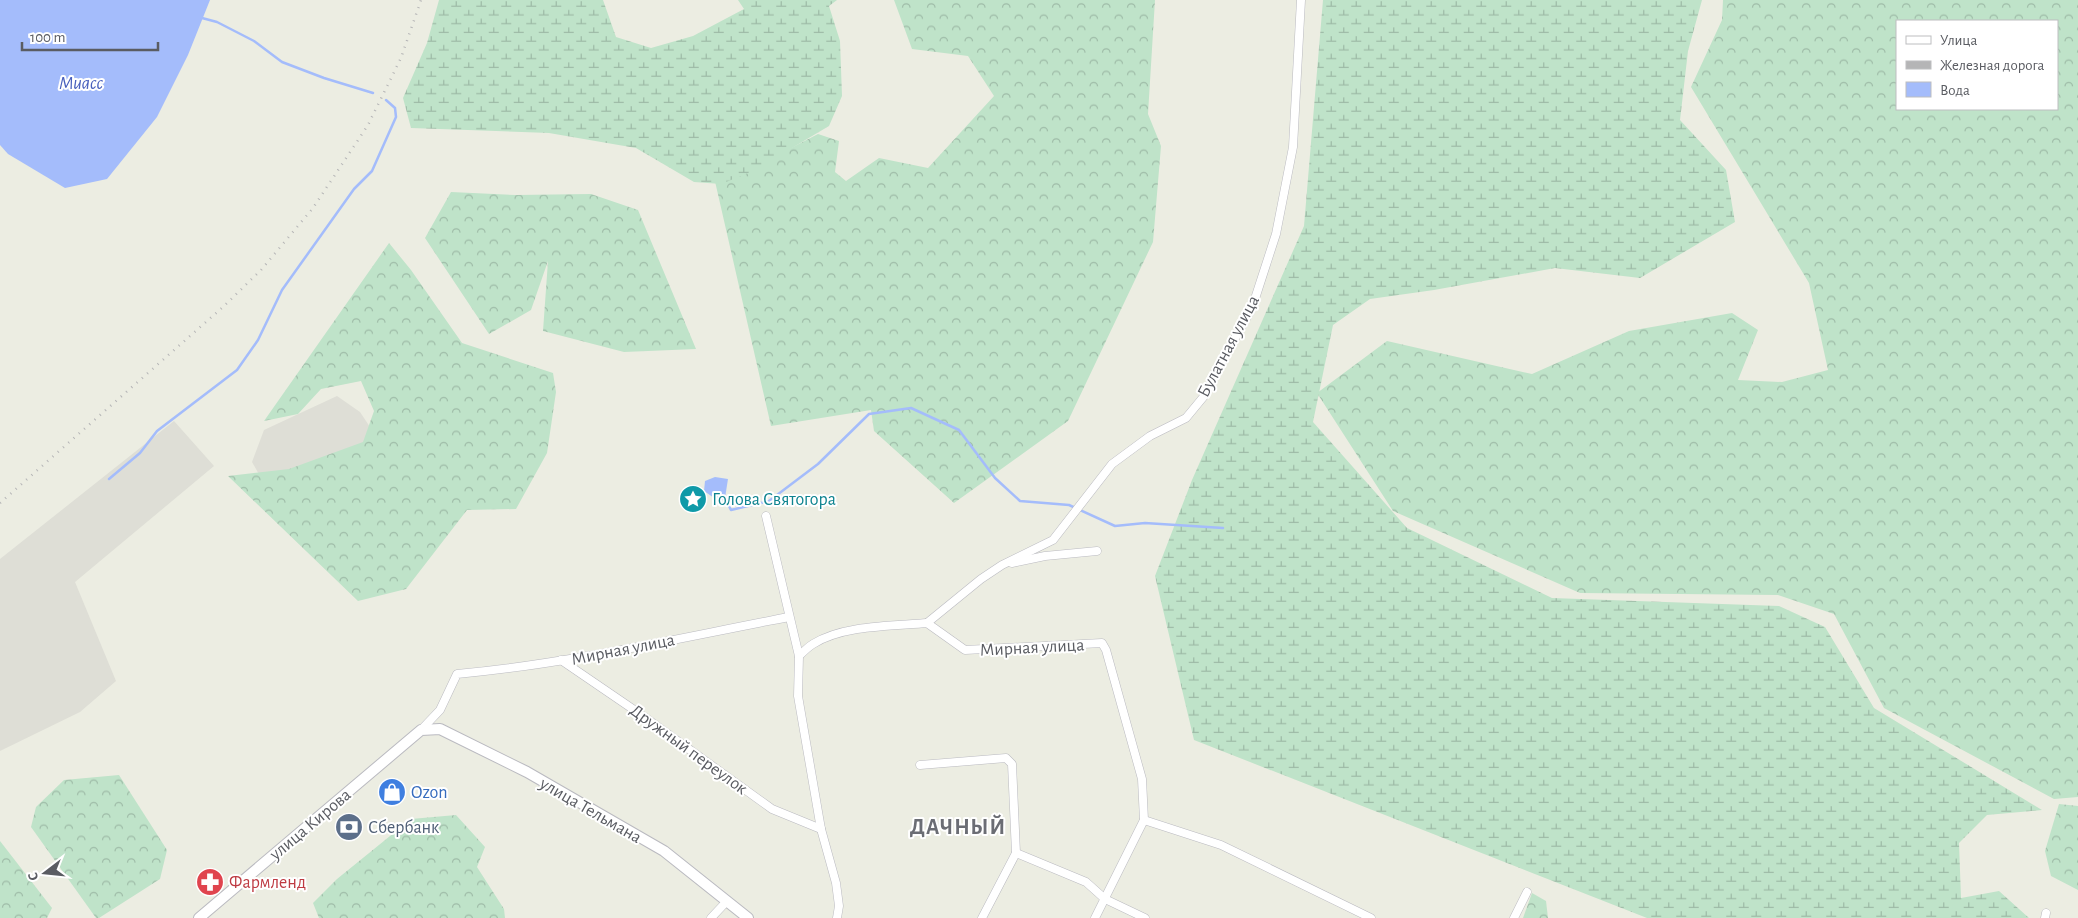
<svg xmlns="http://www.w3.org/2000/svg" width="2078" height="918" font-family="'Alegreya Sans',sans-serif">
<defs>
<pattern id="forest-crowns" width="20" height="18" patternUnits="userSpaceOnUse" patternTransform="scale(1.25)"><rect width="20" height="18" fill="#bfe3c9"/><path d="M2 6a3 3 0 1 1 6 0M12 15a3 3 0 1 1 6 0" fill="none" stroke="#9ebba7"/></pattern>
<pattern id="wetland-marsh" width="20" height="14" patternUnits="userSpaceOnUse" patternTransform="scale(1.25)"><rect width="20" height="14" fill="#bfe3c9"/><path d="M1 5h8M5 5V1M11 12h8M15 12V8" fill="none" stroke="#9ebba7"/></pattern>
</defs>
<rect width="100%" height="100%" fill="#ecede2"/>
<g fill="#deded6">
<path d="M337,396l23,16 12,18 -9,21 -63,22 -40,3 -8,-14 12,-32z"/>
<path d="M174,421l40,45 -139,116 41,99 -36,31 -80,39v-192z"/>
</g>
<g fill="url(#forest-crowns)" fill-rule="evenodd">
<path d="M894,0h261l-7,114 13,32 -8,96 -85,179 -114,82 -80,-72 -3,-21 -100,16 -65,-284 58,20 54,-28 21,7 -4,31 11,9 33,-23 49,10 66,-72 -26,-40 -56,-7z"/>
<path d="M1723,0h355v797l-24,2 -170,-91 -50,-94 -56,-19 -198,-2 -187,-82 -76,-118 70,-52 145,33 97,-43 103,-18 26,17 -20,50 44,2 46,-12 -19,-87 -118,-196 31,-67zM1897,21h160v88h-160z"/>
<path d="M451,192l65,3 75,-1 47,16 58,139 -72,3 -81,-21 5,-70 -17,49 -42,24 -64,-96z"/>
<path d="M389,243l22,27 51,73 91,30 3,19 -9,61 -31,56 -49,1 -61,79 -48,12 -130,-125 61,-7 74,-27 11,-31 -13,-30 -40,8 -23,25 -34,7z"/>
<path d="M119,775l48,75 -7,29 -61,39h-3l-65,-91 5,-20 28,-27z"/>
<path d="M2059,804l19,2v84l-27,-14 -6,-25z"/>
<path d="M456,815l29,32 -8,20 27,42 1,9h-186l-6,-15 24,-24 74,-60z"/>
<path d="M0,841l52,67 -5,10h-47z"/>
<path d="M1532,893l14,8 2,17h-25z"/>
</g>
<g fill="url(#wetland-marsh)">
<path d="M439,0h164l13,37 35,11 42,-12 51,-27 -6,-9h99l-8,6 11,35 2,55 -13,30 -76,45 -32,13 -27,-2 -58,-34 -87,-15 -138,-5 -8,-30 24,-55z"/>
<path d="M1323,0h379l-14,51 -8,69 46,50 9,52 -95,56 -85,-10 -121,22 -64,9 -37,26 -20,97 94,106 145,70 227,8 46,21 49,81 168,102 -55,5 -28,28 2,55 38,-7 30,27h-382l-453,-178 -39,-164 37,-96 112,-254z"/>
</g>
<g fill="#a4bcfb">
<path d="M0,0h210l-22,55 -31,62 -50,62 -42,9 -57,-34 -8,-9z"/>
<path d="M715,477l13,2 -3,19 -5,4 -16,-11 1,-10z"/>
</g>
<g fill="none" stroke-linecap="round" stroke-linejoin="round">
<g stroke="#a4bcfb" stroke-width="2.5">
<path d="M202,18l15,4 37,19 28,21 42,16 49,15"/>
<path d="M109,479l31,-26 17,-22 80,-61 21,-30 24,-50 72,-101 18,-18 24,-54 -1,-9 -9,-8"/>
<path d="M725,498l6,12 38,-9 49,-37 51,-50 42,-6 48,22 36,48 25,23 49,4 46,21 30,-3 78,5"/>
</g>
<g stroke="#babac0" stroke-width="9">
<g id="minor">
<path d="M766,516l33,140 -1,40 23,133 15,54 3,23 -2,12"/>
<path d="M1012,563l33,-7 52,-5"/>
<path d="M927,623l54,-44 21,-14 51,-25 59,-76 38,-28 36,-18 19,-23 12,-25 35,-62 24,-74 17,-87 8,-147"/>
<path d="M799,656c4,-4 9,-9 14,-12 30,-19 80,-18 114,-21l38,27 137,-7 4,7 36,129 2,41 -49,98"/>
<path d="M561,660l82,56 129,93 49,20"/>
<path d="M421,730l19,-20 17,-36c111,-10 222,-36 332,-57"/>
<path d="M920,765l86,-7 6,6 4,89 -34,65"/>
<path d="M1144,820l77,25 150,73"/>
<path d="M1016,853l70,29 19,17 40,19"/>
<path d="M711,918l16,-17"/>
<path d="M1514,918l13,-26"/>
<path d="M2045,918l1,-5"/>
</g>
</g>
<g stroke="#babac0" stroke-width="12">
<path id="tertiary" d="M199,918l222,-188 19,-1 87,43 137,79 84,67"/>
</g>
<use href="#minor" stroke="#fff" stroke-width="8"/>
<use href="#tertiary" stroke="#fff" stroke-width="10"/>
<path stroke="#b5b5b6" stroke-width="2.5" stroke-dasharray="1 6" stroke-linecap="butt" d="M0,503l223,-196 38,-37 52,-62 55,-83 33,-67 20,-58"/>
</g>
<defs>
<g id="sight-disc" transform="scale(1.4375)"><circle r="9.5" fill="#0f9aa8" stroke="#fff"/><path d="M0-6L1.8-2.2L6-1.7L2.9 1.2L3.7 5.4L0 3.3L-3.7 5.4L-2.9 1.2L-6-1.7L-1.8-2.2Z" fill="#fff"/></g>
<g id="shop-disc" transform="scale(1.4375)"><circle r="9.5" fill="#3f7fe0" stroke="#fff"/><path d="M-5-2.5h2.3a2.7 3.5 0 0 1 5.4 0H5L5.5 6h-11ZM-1.5-2.5h3a1.5 2.3 0 0 0-3 0Z" fill="#fff"/></g>
<g id="bank-disc" transform="scale(1.4375)"><circle r="9.5" fill="#5c6f8a" stroke="#fff"/><path d="M-6-4H6V4H-6ZM0-2.3a2.3 2.3 0 1 0 0 4.6a2.3 2.3 0 1 0 0-4.6Z" fill="#fff"/></g>
<g id="pharmacy-disc" transform="scale(1.4375)"><circle r="9.5" fill="#e0444e" stroke="#fff"/><path d="M-2-6h4v4h4v4h-4v4h-4v-4h-4v-4h4Z" fill="#fff"/></g>
</defs>
<g fill-rule="evenodd">
<use href="#sight-disc" x="693" y="499"/>
<use href="#shop-disc" x="392" y="792"/>
<use href="#bank-disc" x="349" y="827"/>
<use href="#pharmacy-disc" x="210" y="882"/>
</g>
<g text-anchor="middle" stroke-width="4" stroke-linejoin="round" paint-order="stroke">
<g font-size="18" fill="#5a5c62" stroke="#fff">
<text transform="translate(1228 346) rotate(-62)" y="6">Булатная улица</text>
<text transform="translate(1032 647) rotate(-3)" y="6">Мирная улица</text>
<text transform="translate(623 649) rotate(-11)" y="6">Мирная улица</text>
<text transform="translate(689 749) rotate(36)" y="6">Дружный переулок</text>
<text transform="translate(591 810) rotate(30)" y="6">улица Тельмана</text>
<text transform="translate(310 824) rotate(-40)" y="6">улица Кирова</text>
</g>
<g font-size="18" fill="#0d838f" stroke="#fff" text-anchor="start">
<text x="712" y="505">Голова Святогора</text>
</g>
<g font-size="18" fill="#366cbe" stroke="#fff" text-anchor="start">
<text x="411" y="798">Ozon</text>
</g>
<g font-size="18" fill="#4e5e75" stroke="#fff" text-anchor="start">
<text x="368" y="833">Сбербанк</text>
</g>
<g font-size="18" fill="#be3a42" stroke="#fff" text-anchor="start">
<text x="229" y="888">Фармленд</text>
</g>
<g font-size="19" font-style="italic" fill="#4860bd" stroke="#fff">
<text x="81" y="89">Миасс</text>
</g>
<g font-size="22" font-weight="bold" letter-spacing="1" fill="#6b6d74" stroke="#fff">
<text x="958" y="834">ДАЧНЫЙ</text>
</g>
</g>
<rect x="1896" y="20" width="162" height="90" fill="#ffffff" stroke="#bdbec0"/>
<rect x="1906" y="36" width="25" height="8" fill="#ffffff" stroke="#bdbec0"/>
<text x="1940" y="45" font-size="15" fill="#5a5c62">Улица</text>
<rect x="1906" y="61" width="25" height="8" fill="#b5b5b6" stroke="#bdbec0"/>
<text x="1940" y="70" font-size="15" fill="#5a5c62">Железная дорога</text>
<rect x="1906" y="82" width="25" height="15" fill="#a4bcfb" stroke="#bdbec0"/>
<text x="1940" y="95" font-size="15" fill="#5a5c62">Вода</text>
<g transform="translate(45 873) rotate(254)" stroke="#ffffff" stroke-width="4" paint-order="stroke">
<path d="M0-4L9 19L0 12L-9 19Z" fill="#5a5c62"/>
<text y="-8" font-size="14" font-weight="bold" text-anchor="middle" fill="#5a5c62">С</text>
</g>
<path d="M22 42v8h136v-8" fill="none" stroke="#5a5c62" stroke-width="2.5"/>
<text x="30" y="42" font-size="15" fill="#5a5c62" stroke="#ffffff" stroke-width="4" paint-order="stroke">100 m</text>
</svg>
